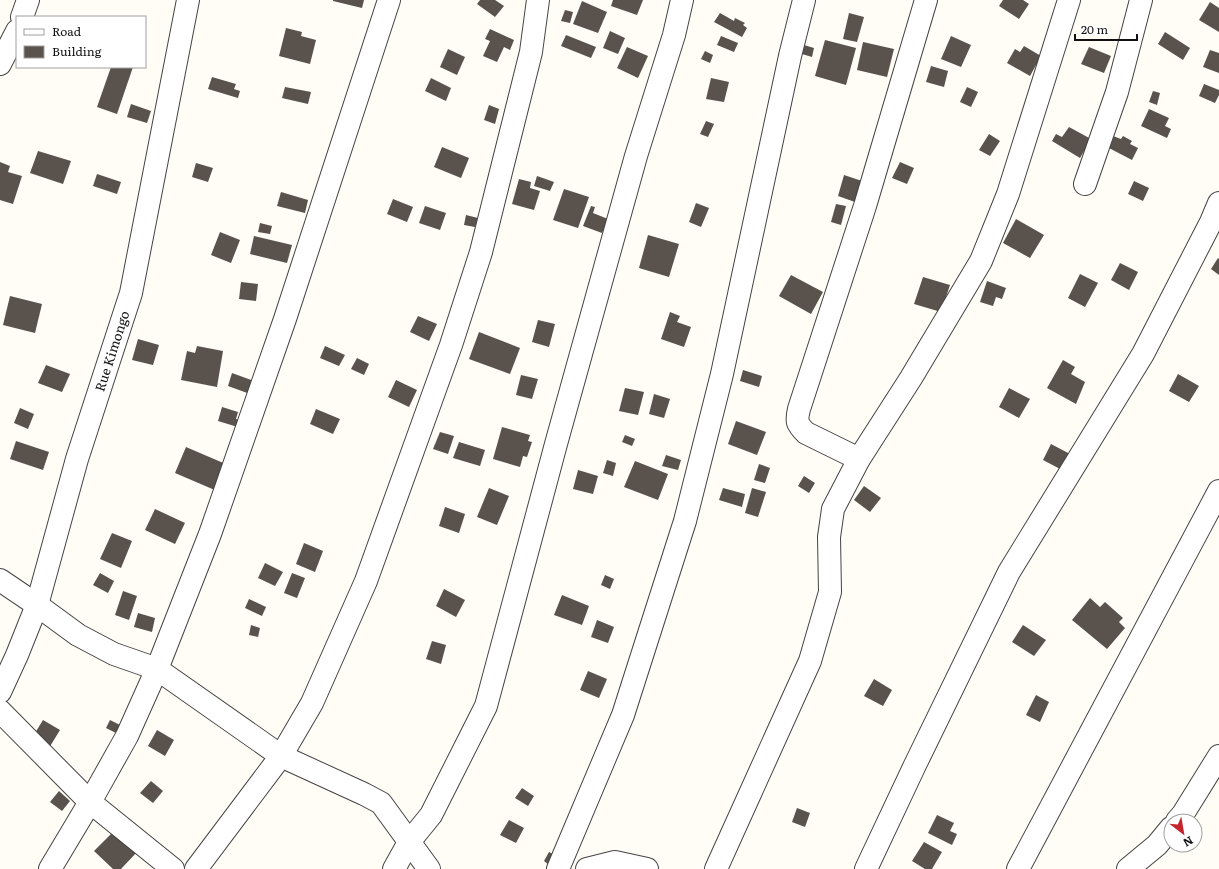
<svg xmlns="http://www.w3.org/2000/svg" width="1219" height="869" font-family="Literata,serif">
<rect width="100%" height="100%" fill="#fffdf5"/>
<g fill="#5a524d">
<path d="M333,0h31l-2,8 -29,-7z"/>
<path d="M480,0h15l9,6 -9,11 -18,-13z"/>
<path d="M613,0h30l-6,15 -26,-9z"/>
<path d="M1003,0h20l6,4 -10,15 -20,-13z"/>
<path d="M582,1l25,11 -9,21 -25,-9z"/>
<path d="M1210,2l9,6v24l-20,-12z"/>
<path d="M565,10l8,2 -3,11 -9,-2z"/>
<path d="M720,13l14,8 1,-3 10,5 -2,2 4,3 -5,9 -28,-15z"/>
<path d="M849,13l15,4 -7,25 -14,-3z"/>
<path d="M286,28l16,4 -1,4 15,4 -6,24 -31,-8z"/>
<path d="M490,29l24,11 -4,10 -6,-3 -7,15 -14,-6 7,-15 -5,-2z"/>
<path d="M610,31l15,7 -7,16 -15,-6z"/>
<path d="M1165,32l25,16 -7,12 -25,-16z"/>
<path d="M566,35l30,12 -5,11 -30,-12z"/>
<path d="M721,36l17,7 -4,9 -17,-7z"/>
<path d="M951,36l20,9 -10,22 -20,-8z"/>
<path d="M825,40l31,8 -10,37 -31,-9z"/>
<path d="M863,42l31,7 -7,28 -30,-7z"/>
<path d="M804,45l10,3 -2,9 -10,-3z"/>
<path d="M1024,46l17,10 -11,20 -23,-13 8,-14 5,3z"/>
<path d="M627,47l21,9 -10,22 -21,-10z"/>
<path d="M1089,47l22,9 -7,17 -23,-9z"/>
<path d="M448,49l17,8 -8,18 -17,-8z"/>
<path d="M1210,50l9,3v20l-16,-6z"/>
<path d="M705,51l8,4 -3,8 -9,-4z"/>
<path d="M931,66l17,5 -4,16 -18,-5z"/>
<path d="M111,67h22l-16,47 -20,-7z"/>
<path d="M212,77l24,7 -2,5 6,2 -2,7 -30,-9z"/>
<path d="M431,78l20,10 -5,13 -21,-10z"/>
<path d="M711,78l18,4 -5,20 -18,-3z"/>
<path d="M1204,84l15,6v5l-4,8 -16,-7z"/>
<path d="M285,87l26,5 -3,12 -26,-6z"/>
<path d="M967,87l11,5 -7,15 -11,-5z"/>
<path d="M1153,91l7,2 -3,12 -8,-3z"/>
<path d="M131,104l20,7 -4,12 -20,-6z"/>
<path d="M489,105l10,4 -4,15 -11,-4z"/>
<path d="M1149,109l20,9 -4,8 6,3 -4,9 -26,-12z"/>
<path d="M706,121l8,3 -6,13 -8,-3z"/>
<path d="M1069,127l22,12 -11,19 -28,-17 4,-7 6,3z"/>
<path d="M989,134l11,7 -10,15 -11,-6z"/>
<path d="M1113,136l8,3 2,-3 9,5 -2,3 8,4 -6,12 -25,-13z"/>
<path d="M442,147l27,11 -8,20 -27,-11z"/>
<path d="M38,151l33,10 -8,23 -33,-11z"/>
<path d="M0,162l10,4 -2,6 14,4 -9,28 -13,-4z"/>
<path d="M900,162l14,6 -7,16 -15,-6z"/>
<path d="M196,163l17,5 -5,14 -16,-5z"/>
<path d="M97,174l24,8 -4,12 -24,-8z"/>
<path d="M844,175l18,6 -7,21 -17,-6z"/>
<path d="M537,176l17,6 -4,9 -16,-5z"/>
<path d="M519,179l12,3 -1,6 10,3 -6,19 -22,-6z"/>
<path d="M1134,181l15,7 -6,13 -15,-7z"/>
<path d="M564,189l25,8 -11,31 -25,-8z"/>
<path d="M281,192l27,8 -3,13 -28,-7z"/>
<path d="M393,199l20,8 -6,15 -20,-8z"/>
<path d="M696,203l13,5 -8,19 -12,-5z"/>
<path d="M836,204l10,2 -5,19 -10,-3z"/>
<path d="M425,206l21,7 -6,17 -21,-7z"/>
<path d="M591,206l4,1 -2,6 15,6 -6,14 -19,-7z"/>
<path d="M466,215l12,3 -3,9 -11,-2z"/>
<path d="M1016,219l28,16 -14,23 -27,-15z"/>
<path d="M260,223l12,3 -2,8 -12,-2z"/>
<path d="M220,232l20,8 -9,23 -20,-8z"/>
<path d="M648,235l31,9 -10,33 -30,-9z"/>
<path d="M254,236l38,9 -5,18 -37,-9z"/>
<path d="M1218,258l1,1v16l-8,-6z"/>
<path d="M1120,263l18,9 -9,18 -18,-10z"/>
<path d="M1080,274l18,9 -13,24 -17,-9z"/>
<path d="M791,275l32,17 -12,22 -32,-18z"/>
<path d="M923,277l27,8 -9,27 -27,-8z"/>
<path d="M987,281l19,7 -4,11 -6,-2 -3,9 -13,-4z"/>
<path d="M241,282l17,2 -2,17 -17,-2z"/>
<path d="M10,296l32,8 -7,29 -32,-8z"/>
<path d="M670,312l10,4 -3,6 14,5 -7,20 -23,-8z"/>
<path d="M418,316l19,8 -8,17 -19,-9z"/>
<path d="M538,320l17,4 -6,23 -17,-5z"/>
<path d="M479,332l41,16 -10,26 -41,-15z"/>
<path d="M138,339l21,6 -6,20 -21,-5z"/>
<path d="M197,346l26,5 -6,36 -36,-7 6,-29 8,2z"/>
<path d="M325,346l20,9 -6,11 -19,-8z"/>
<path d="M357,358l12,6 -5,11 -13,-6z"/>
<path d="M1063,360l12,7 -4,7 14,8 -9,22 -29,-16z"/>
<path d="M46,365l24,9 -8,18 -24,-9z"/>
<path d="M743,370l19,6 -3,11 -19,-6z"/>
<path d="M232,373l22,8 -4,13 -22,-8z"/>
<path d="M1178,374l21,12 -10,16 -20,-11z"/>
<path d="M521,375l17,4 -6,20 -16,-4z"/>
<path d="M396,380l21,10 -8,17 -21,-10z"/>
<path d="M625,388l19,4 -6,23 -19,-4z"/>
<path d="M1009,388l21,11 -11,19 -20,-11z"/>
<path d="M654,394l16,5 -6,19 -15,-4z"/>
<path d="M222,407l16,5 -2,7 7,2 -2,7 -23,-7z"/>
<path d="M20,408l14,6 -6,15 -14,-6z"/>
<path d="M316,409l24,10 -7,15 -23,-10z"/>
<path d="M736,421l30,11 -9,23 -29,-11z"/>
<path d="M502,427l28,8 -2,6 4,1 -5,15 -4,-1 -3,11 -27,-8z"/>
<path d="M440,432l14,4 -6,18 -15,-5z"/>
<path d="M625,435l10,4 -3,7 -10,-4z"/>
<path d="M16,441l33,11 -6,18 -33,-11z"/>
<path d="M459,442l26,8 -5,16 -27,-8z"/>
<path d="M1051,444l19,10 -8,16 -19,-10z"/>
<path d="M186,447l42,18 -11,26 -42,-18z"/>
<path d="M666,455l15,5 -3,10 -16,-4z"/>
<path d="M607,460l9,3 -3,13 -10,-3z"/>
<path d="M635,461l33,13 -10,26 -34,-13z"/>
<path d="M759,464l11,4 -5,15 -11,-3z"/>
<path d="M578,470l20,6 -5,18 -20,-5z"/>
<path d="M804,476l11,7 -6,10 -11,-7z"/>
<path d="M864,486l17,12 -11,14 -16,-12z"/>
<path d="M489,488l20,8 -12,29 -20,-8z"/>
<path d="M723,488l22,6 -3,13 -23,-7z"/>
<path d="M752,488l14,4 -8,25 -13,-4z"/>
<path d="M445,507l20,7 -6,19 -20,-7z"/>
<path d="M155,509l30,14 -10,21 -30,-14z"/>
<path d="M112,533l20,8 -11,27 -21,-9z"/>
<path d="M304,543l19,8 -8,21 -19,-8z"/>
<path d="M265,563l18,9 -8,14 -17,-8z"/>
<path d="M100,573l14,8 -6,12 -15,-8z"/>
<path d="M292,573l13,5 -8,20 -13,-5z"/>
<path d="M605,575l9,4 -4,10 -9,-4z"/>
<path d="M444,589l21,11 -9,17 -20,-11z"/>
<path d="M123,591l14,5 -8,24 -14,-5z"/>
<path d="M562,595l27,11 -7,19 -28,-10z"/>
<path d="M1090,598l10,9 5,-5 18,16 -4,4 6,6 -18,21 -35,-29z"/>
<path d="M249,599l17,8 -4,9 -17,-8z"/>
<path d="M138,613l17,5 -3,14 -18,-5z"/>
<path d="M597,620l17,7 -6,16 -17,-6z"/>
<path d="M251,625l9,3 -2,9 -9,-2z"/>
<path d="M1023,625l23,15 -12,16 -22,-14z"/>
<path d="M432,641l14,4 -5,19 -15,-5z"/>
<path d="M588,671l19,8 -8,19 -19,-8z"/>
<path d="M874,679l18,11 -9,16 -19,-10z"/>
<path d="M1036,695l13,7 -9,20 -14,-7z"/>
<path d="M43,720l17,10 -11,18 -17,-10z"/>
<path d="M110,720l10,5 -4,8 -10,-5z"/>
<path d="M157,730l17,10 -9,16 -17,-10z"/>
<path d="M151,781l12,10 -10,12 -13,-10z"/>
<path d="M522,788l12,8 -6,10 -13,-8z"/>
<path d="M59,791l11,10 -8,10 -12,-9z"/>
<path d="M797,808l13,5 -5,14 -13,-5z"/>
<path d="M937,815l17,8 -4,8 7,3 -5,11 -24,-12z"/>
<path d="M509,820l15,8 -8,15 -16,-8z"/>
<path d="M114,831l23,21 -16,17h-8l-19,-18z"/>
<path d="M924,842l18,10 -10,17h-7l-13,-8z"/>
<path d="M549,852l6,3 -6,10 -5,-4z"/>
</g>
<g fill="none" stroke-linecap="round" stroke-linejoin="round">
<g stroke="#444" stroke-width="24">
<g id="street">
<path d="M22,17l6,-17"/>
<path d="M0,64l17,-33"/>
<path d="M1085,184l32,-92 24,-92"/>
<path d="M859,459l-53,-26c-9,-9 -10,-11 -7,-24l66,-203 61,-206"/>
<path d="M0,580l37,25 41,30 36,19 43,15 124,87 83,38 17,9 48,66"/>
<path d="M0,692l17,-37 20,-50 40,-146 54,-166 57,-293"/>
<path d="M0,711l90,91 83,67"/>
<path d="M1177,821l6,-7 36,-58"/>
<path d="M50,869l40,-67 37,-66 30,-67 53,-135 75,-215 104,-319"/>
<path d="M196,869l85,-113 31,-53 54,-122 85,-236 30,-93 50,-200 7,-52"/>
<path d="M394,869l15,-27 22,-27 55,-109 70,-262 80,-288 38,-121 8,-35"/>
<path d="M558,869l65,-154 62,-194 37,-147 68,-318 14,-56"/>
<path d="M587,869l28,-7 32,7"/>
<path d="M716,869l94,-208 20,-69 -1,-55 4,-28 26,-50 52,-81 70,-117 27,-67 61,-194"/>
<path d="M866,869l49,-104 94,-193 134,-218 68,-132 8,-19"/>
<path d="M1018,869l201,-378"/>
<path d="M1128,869l29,-24 14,-17"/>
</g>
</g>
<use href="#street" stroke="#fff" stroke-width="22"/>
</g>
<g text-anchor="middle" stroke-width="4" stroke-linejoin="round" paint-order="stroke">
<g font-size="13" fill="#111" stroke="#fff">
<text transform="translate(112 351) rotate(-72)" y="5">Rue Kimongo</text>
</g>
</g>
<rect x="16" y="16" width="130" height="52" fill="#ffffff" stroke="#a0a0a0"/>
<rect x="24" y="29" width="20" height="6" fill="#ffffff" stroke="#a0a0a0"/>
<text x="52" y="36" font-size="12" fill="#111111">Road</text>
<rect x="24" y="46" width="20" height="12" fill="#5a524d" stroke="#a0a0a0"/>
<text x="52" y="56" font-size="12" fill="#111111">Building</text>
<g transform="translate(1183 833) rotate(149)"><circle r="19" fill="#ffffff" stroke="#a0a0a0"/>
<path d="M0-3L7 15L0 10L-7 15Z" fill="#c4262e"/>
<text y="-6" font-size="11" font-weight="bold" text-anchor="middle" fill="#111111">N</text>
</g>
<path d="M1075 34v6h62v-6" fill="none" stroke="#111111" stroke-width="2"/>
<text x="1081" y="34" font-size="12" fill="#111111" stroke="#ffffff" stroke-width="3" paint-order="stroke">20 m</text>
</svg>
